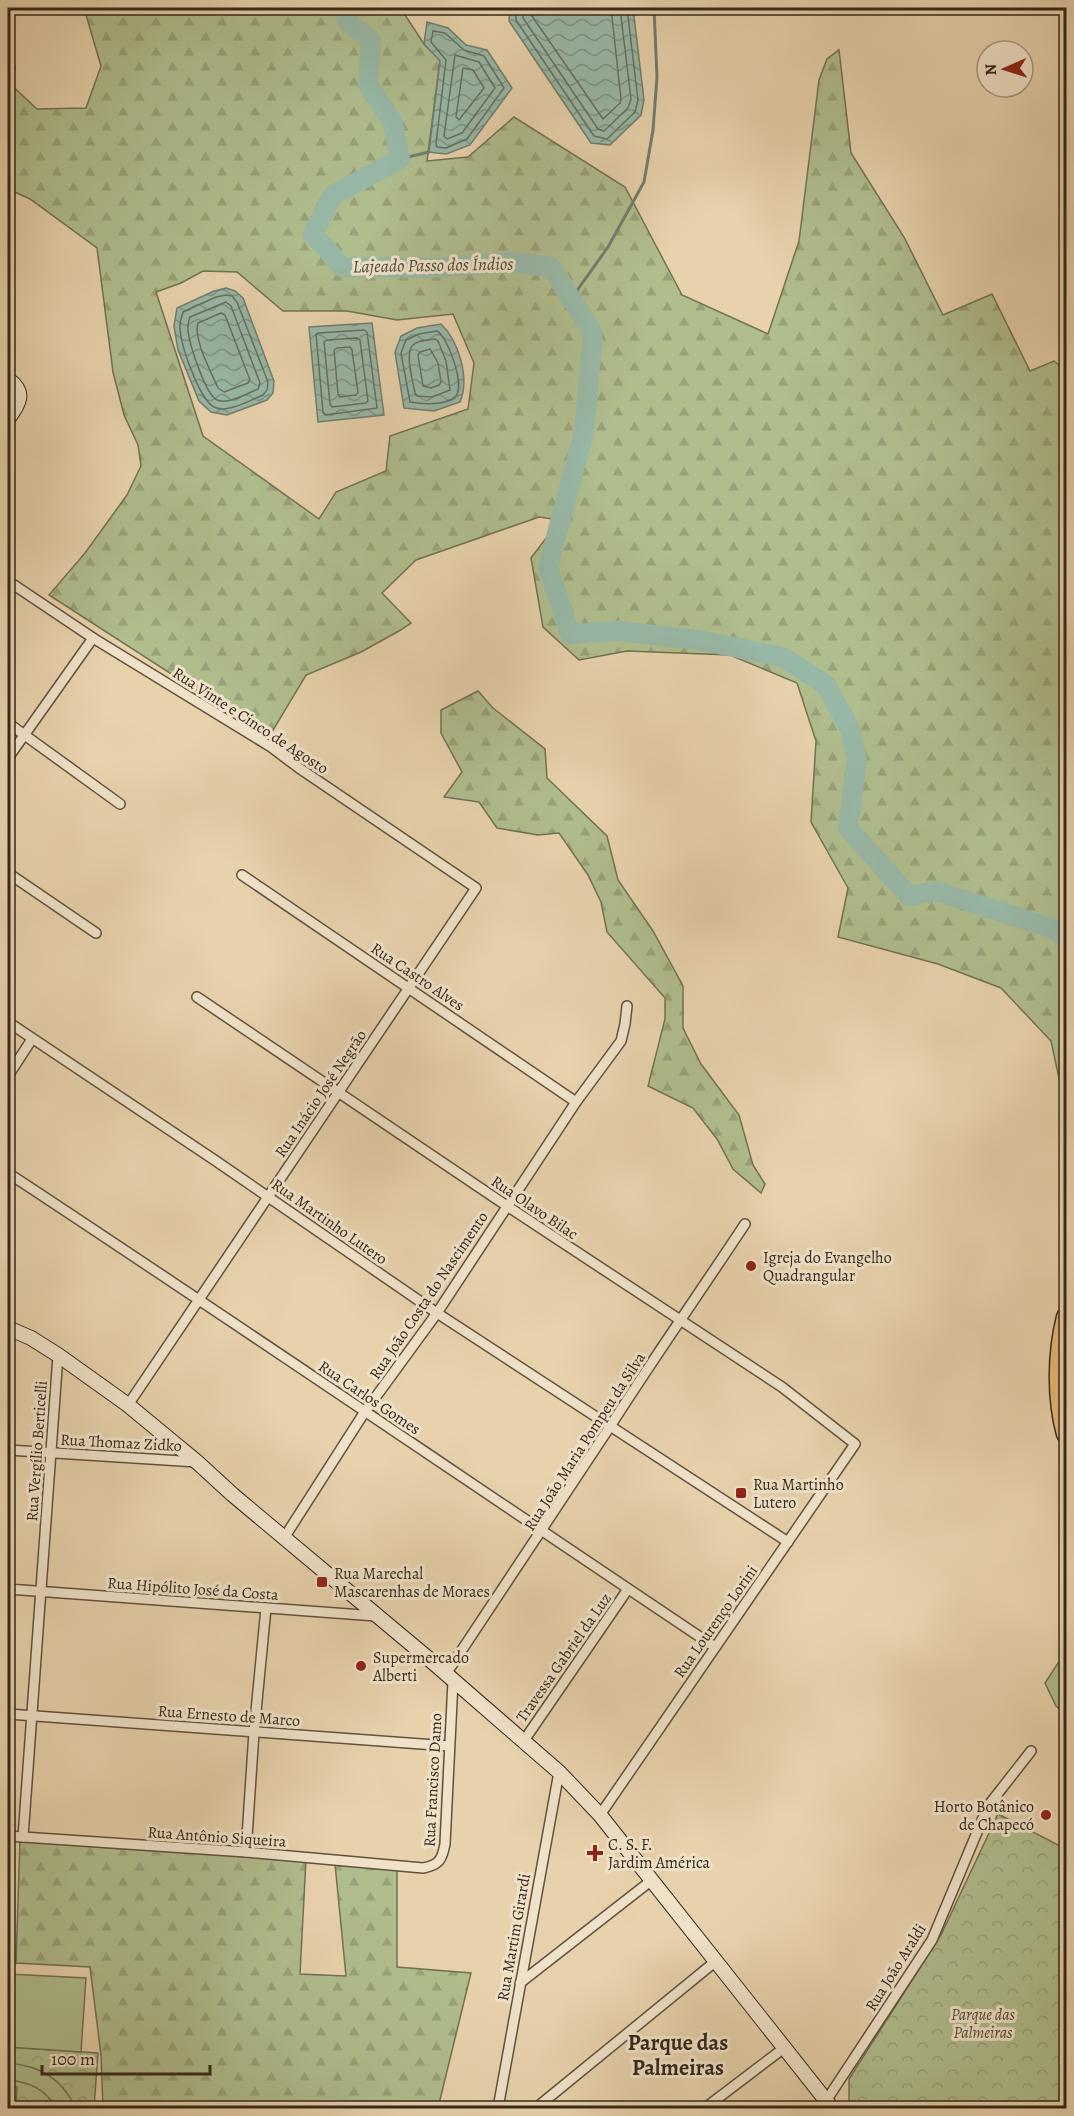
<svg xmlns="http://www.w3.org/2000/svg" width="1074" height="2116" font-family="Alegreya,serif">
<defs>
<pattern id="forest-firs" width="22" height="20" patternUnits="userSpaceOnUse" patternTransform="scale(1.5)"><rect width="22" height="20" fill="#b0bd8d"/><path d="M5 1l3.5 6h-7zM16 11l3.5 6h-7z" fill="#98a279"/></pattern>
<pattern id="park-crowns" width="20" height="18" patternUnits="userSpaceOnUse" patternTransform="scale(1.5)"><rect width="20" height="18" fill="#b0bd8d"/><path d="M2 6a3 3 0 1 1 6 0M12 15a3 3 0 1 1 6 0" fill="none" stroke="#98a279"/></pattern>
<pattern id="water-waves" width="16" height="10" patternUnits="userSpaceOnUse" patternTransform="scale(1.5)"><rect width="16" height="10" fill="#98b8a7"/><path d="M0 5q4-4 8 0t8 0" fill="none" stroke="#7d9687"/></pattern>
</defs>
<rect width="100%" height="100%" fill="#e8d2ac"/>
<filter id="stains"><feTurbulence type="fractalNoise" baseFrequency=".00333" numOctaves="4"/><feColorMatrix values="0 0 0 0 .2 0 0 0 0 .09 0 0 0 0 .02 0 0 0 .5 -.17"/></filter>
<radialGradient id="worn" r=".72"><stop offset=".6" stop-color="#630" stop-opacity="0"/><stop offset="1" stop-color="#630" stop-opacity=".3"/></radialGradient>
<g fill="url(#forest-firs)" stroke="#727254" stroke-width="1.5" fill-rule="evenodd">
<path d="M84,8h326l-5,7 19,29 16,16 -13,101 41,-4 46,-40 111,70 57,108 86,39 31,-93 20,-161 8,-21 12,-9 12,103 53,84 39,78 49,-21 38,77 24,-10 12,10v770l-3,-7 -3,-51 -9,-42 -50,-53 -63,-24 -100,-27 10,-49 -37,-66 5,-81 -19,-58 -67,-28 -103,-4 -48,9 -36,-33 -12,-69 29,-38 -21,-3 -123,43 -34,33 29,30 -12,8 -38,21 -55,23 -37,62 -220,-142 36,-42 42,-58 14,-29 -3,-21 -14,-30 -11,-43 -16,-124 -67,-49 -22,-10v-107l29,27 49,-1 15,-42zM203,271l34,1 46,39h64l50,9 56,-6 21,49 -6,46 -78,27 -4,35 -50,21 -17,27 -116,-83 -47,-144 25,-9z"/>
<path d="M478,691l15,17 52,41 2,29 60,58 11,44 35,51 30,55v42l18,36 38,51 14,50 12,19 -4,9 -28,-24 -16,-30 -24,-31 -45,-22 17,-67v-21l-58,-66 -6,-30 -13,-27 -29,-42 -21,2 -41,-7 -18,-26 -35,-5 18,-25 -21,-39v-23z"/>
<path d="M1066,1660v55l-10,-9 -11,-23 13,-20z"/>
<path d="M20,1840l91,8 195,11 -6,115 46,2 -11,-112 62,2v101l74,6 -33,135h-335l-2,-53 -11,-88 -74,-4z"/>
</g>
<g fill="url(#park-crowns)" stroke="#727254" stroke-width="1.5">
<path d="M998,1814l68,35v259h-214l-3,-3v-26l92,-144z"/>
<path d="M8,2047l90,6 -4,55h-86z"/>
</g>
<g fill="#b0bd8d" stroke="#727254" stroke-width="1.5">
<path d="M8,1974l78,4 -5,74 -73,-5z"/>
<path d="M8,2063c33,3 53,15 68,45h-19c-13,-19 -26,-26 -49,-28z"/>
<path d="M8,2087h9l-1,21h-8z"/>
</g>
<g fill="url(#water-waves)" stroke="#707e6f" stroke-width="1.5">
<path d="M510,8h123l11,92 -3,15 -31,30 -19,-2 -82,-122z"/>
<path d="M427,22l21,6 18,17 21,5 25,38 -42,57 -24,9 -17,-2 11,-91 -16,-17z"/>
<path d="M226,288l9,3 8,7 31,83 -1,12 -6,7 -40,15 -16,-3 -12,-11 -21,-51 -4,-24 3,-18 37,-17z"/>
<path d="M372,323l12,92 -66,7 -9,-95z"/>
<path d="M441,324c18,17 29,55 19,78l-26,9 -30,-3 -9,-56 6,-16 16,-8z"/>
</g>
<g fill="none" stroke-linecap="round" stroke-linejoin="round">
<g stroke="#667061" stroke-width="1.5">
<path d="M515,8l1,12 78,116 13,3 28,-27 3,-12 -11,-92"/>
<path d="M523,8v10l75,111 6,2 24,-23 3,-9 -11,-91"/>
<path d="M532,8v8l71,103 17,-16 1,-4 -10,-91"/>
<path d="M433,31l12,2 19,17 20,6 20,32 -37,51 -21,9 -9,-1 -1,-3 10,-84 -15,-18z"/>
<path d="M455,55l24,7 16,26 -33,45 -15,6 -3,-3z"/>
<path d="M463,68l10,2 11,18 -25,32 -3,-3z"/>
<path d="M226,295l6,1 5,6 31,80 -1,8 -4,5c-13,5 -36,19 -49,12 -15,-8 -35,-65 -34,-82 0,-4 2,-9 3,-13l33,-15z"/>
<path d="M226,302l5,4 29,77 -2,6c-10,4 -30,16 -41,11 -12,-6 -30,-61 -29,-74 0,-4 1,-6 2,-9z"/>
<path d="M221,313l4,2 25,65 -2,3 -24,9 -6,-4c-7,-16 -25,-49 -20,-65z"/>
<path d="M364,330l3,2 10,76 -52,7 -2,-3 -7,-78 3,-1z"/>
<path d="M437,331c11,6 28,54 19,65 -9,10 -34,8 -46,6l-9,-49 5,-13 13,-6z"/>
<path d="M357,338l3,2 8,61 -2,2 -34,4 -2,-3 -6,-62 3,-2z"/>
<path d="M435,339l3,2 8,20 4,29 -18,7 -15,-1 -2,-3c-2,-10 -10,-40 -3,-47 5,-6 16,-6 23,-7z"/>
<path d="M350,347l2,3 6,43 -2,2 -16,2 -2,-3 -4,-44 3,-2z"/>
<path d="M430,349l8,14 3,19 -2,3 -8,3 -8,-2 -5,-31 2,-3z"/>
</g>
<g stroke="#707e6f" stroke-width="3">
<path d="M400,159l29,-7"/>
<path d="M571,299l37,-52 36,-65 9,-52 4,-53 -3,-69"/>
</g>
<path stroke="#98b8a7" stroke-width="20" d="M343,8l5,14 23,19 -3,43 25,39 7,36 -67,36 -20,39 29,33 90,1 77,-6 42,5 42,66 -9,99 -36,135 22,67 48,-3 80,9 85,17 43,28 24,44 7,30 -9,69 61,68 26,-5 117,37 14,12"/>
<g stroke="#62523f" stroke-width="12">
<g id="street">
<path d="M8,66l2,2"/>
<path d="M8,581l85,57 178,109 28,21 177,120 -348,517"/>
<path d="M8,723l112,81"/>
<path d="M8,758l85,-120"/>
<path d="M8,873l88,60"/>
<path d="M242,875l334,227"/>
<path d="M197,997l310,209 275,181 73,57 -255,371"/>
<path d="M8,1022l205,137 224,154 351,229"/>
<path d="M8,1076l24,-37"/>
<path d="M8,1173c237,156 471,316 707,474"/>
<path d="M8,1450l189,12"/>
<path d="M284,1538l80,-125 73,-100 139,-211 45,-61 4,-17 2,-18"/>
<path d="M8,1589l368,27"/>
<path d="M446,1674c55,-82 109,-164 163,-246 44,-69 91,-136 136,-204"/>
<path d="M8,1714l441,32"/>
<path d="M523,1742l105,-153"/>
<path d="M8,1836l238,16 177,16c16,-3 19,-8 22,-24l8,-163"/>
<path d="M23,1837l35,-482"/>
<path d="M246,1852l8,-120 12,-124"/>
<path d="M520,1983l132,-103"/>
<path d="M826,2101l106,-161 56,-134 43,-55"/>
<path d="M498,2108l61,-336"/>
<path d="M536,2108l180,-147"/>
<path d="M705,2108l79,-60"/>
</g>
</g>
<g stroke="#35281b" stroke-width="16">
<g id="secondary">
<path d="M8,379c19,14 11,24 0,40"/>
<path d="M8,1328l23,10 27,17 70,50 69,57 36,33 196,164 130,113 41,43 232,293"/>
</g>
</g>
<g stroke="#35281b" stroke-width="21">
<path id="highway" d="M1066,1317c-9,36 -10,81 0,117"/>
</g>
<use href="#street" stroke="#f0e2c9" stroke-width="9"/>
<use href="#secondary" stroke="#f0e2c9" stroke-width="14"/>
<use href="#highway" stroke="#e4b976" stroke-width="18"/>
</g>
<g fill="#8f2418" stroke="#f0e2c9" stroke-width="2">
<circle cx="751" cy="1266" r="6"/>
<rect x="735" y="1487" width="12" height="12" rx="3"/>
<rect x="316" y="1576" width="12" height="12" rx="3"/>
<circle cx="361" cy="1666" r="6"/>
<circle cx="1046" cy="1815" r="6"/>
<path d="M592 1844h6v6h6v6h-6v6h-6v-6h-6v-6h6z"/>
</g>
<g text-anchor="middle" stroke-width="6" stroke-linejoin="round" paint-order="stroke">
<g font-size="16" fill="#35281b" stroke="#f0e2c9">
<text transform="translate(251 720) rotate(33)" y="6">Rua Vinte e Cinco de Agosto</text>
<text transform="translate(418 976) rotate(34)" y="6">Rua Castro Alves</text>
<text transform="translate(320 1093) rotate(-56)" y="6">Rua Inácio José Negrão</text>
<text transform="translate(535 1207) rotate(34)" y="6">Rua Olavo Bilac</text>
<text transform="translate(330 1221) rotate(35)" y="6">Rua Martinho Lutero</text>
<text transform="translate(428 1295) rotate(-56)" y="6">Rua João Costa do Nascimento</text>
<text transform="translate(370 1397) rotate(34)" y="6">Rua Carlos Gomes</text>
<text transform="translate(584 1441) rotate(-57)" y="6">Rua João Maria Pompeu da Silva</text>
<text transform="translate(121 1442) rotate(3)" y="6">Rua Thomaz Zidko</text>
<text transform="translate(36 1451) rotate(-86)" y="6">Rua Vergílio Berticelli</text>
<text transform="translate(193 1588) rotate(4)" y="6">Rua Hipólito José da Costa</text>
<text transform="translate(715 1621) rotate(-55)" y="6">Rua Lourenço Lorini</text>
<text transform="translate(563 1657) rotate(-55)" y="6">Travessa Gabriel da Luz</text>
<text transform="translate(229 1715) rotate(4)" y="6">Rua Ernesto de Marco</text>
<text transform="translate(432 1780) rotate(-87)" y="6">Rua Francisco Damo</text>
<text transform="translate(217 1836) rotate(4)" y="6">Rua Antônio Siqueira</text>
<text transform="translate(513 1937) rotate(-80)" y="6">Rua Martim Girardi</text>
<text transform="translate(895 1967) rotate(-58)" y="6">Rua João Araldi</text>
</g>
<g font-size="16" fill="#35281b" stroke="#f0e2c9" text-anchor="start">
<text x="763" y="1263">Igreja do Evangelho<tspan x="763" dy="18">Quadrangular</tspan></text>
<text x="753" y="1490">Rua Martinho<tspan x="753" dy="18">Lutero</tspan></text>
<text x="334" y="1579">Rua Marechal<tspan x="334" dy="18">Mascarenhas de Moraes</tspan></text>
<text x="373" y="1663">Supermercado<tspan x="373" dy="18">Alberti</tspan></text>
<text x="1034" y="1812" text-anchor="end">Horto Botânico<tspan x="1034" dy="18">de Chapecó</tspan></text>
<text x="608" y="1850">C. S. F.<tspan x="608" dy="18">Jardim América</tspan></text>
</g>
<g font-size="16" font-style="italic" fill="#544d38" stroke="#f0e2c9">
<text x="983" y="2020">Parque das<tspan x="983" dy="18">Palmeiras</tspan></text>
</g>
<g font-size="18" font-style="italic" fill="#4e4c3e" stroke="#f0e2c9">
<text transform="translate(433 265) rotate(-1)" y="6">Lajeado Passo dos Índios</text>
</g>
<g font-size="22" font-weight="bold" fill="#35281b" stroke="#f0e2c9">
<text x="678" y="2050">Parque das<tspan x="678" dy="25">Palmeiras</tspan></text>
</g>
</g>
<rect width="1074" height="2116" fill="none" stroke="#e8d2ac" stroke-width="30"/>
<rect x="9" y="9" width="1056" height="2098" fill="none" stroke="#35281b" stroke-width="3"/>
<rect x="15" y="15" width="1044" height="2086" fill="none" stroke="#35281b" stroke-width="1.5"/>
<g transform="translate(1005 69) rotate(267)"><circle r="28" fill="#f0e2c9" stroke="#a59883" stroke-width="1.5"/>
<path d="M0-4.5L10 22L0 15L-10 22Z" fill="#8f2418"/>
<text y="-9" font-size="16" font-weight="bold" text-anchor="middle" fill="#35281b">N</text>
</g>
<path d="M42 2065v9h168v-9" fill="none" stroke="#35281b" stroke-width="3"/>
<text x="51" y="2065" font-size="18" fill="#35281b" stroke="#f0e2c9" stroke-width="4.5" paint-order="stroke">100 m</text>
<rect width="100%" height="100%" filter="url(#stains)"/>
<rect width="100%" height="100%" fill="url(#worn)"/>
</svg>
